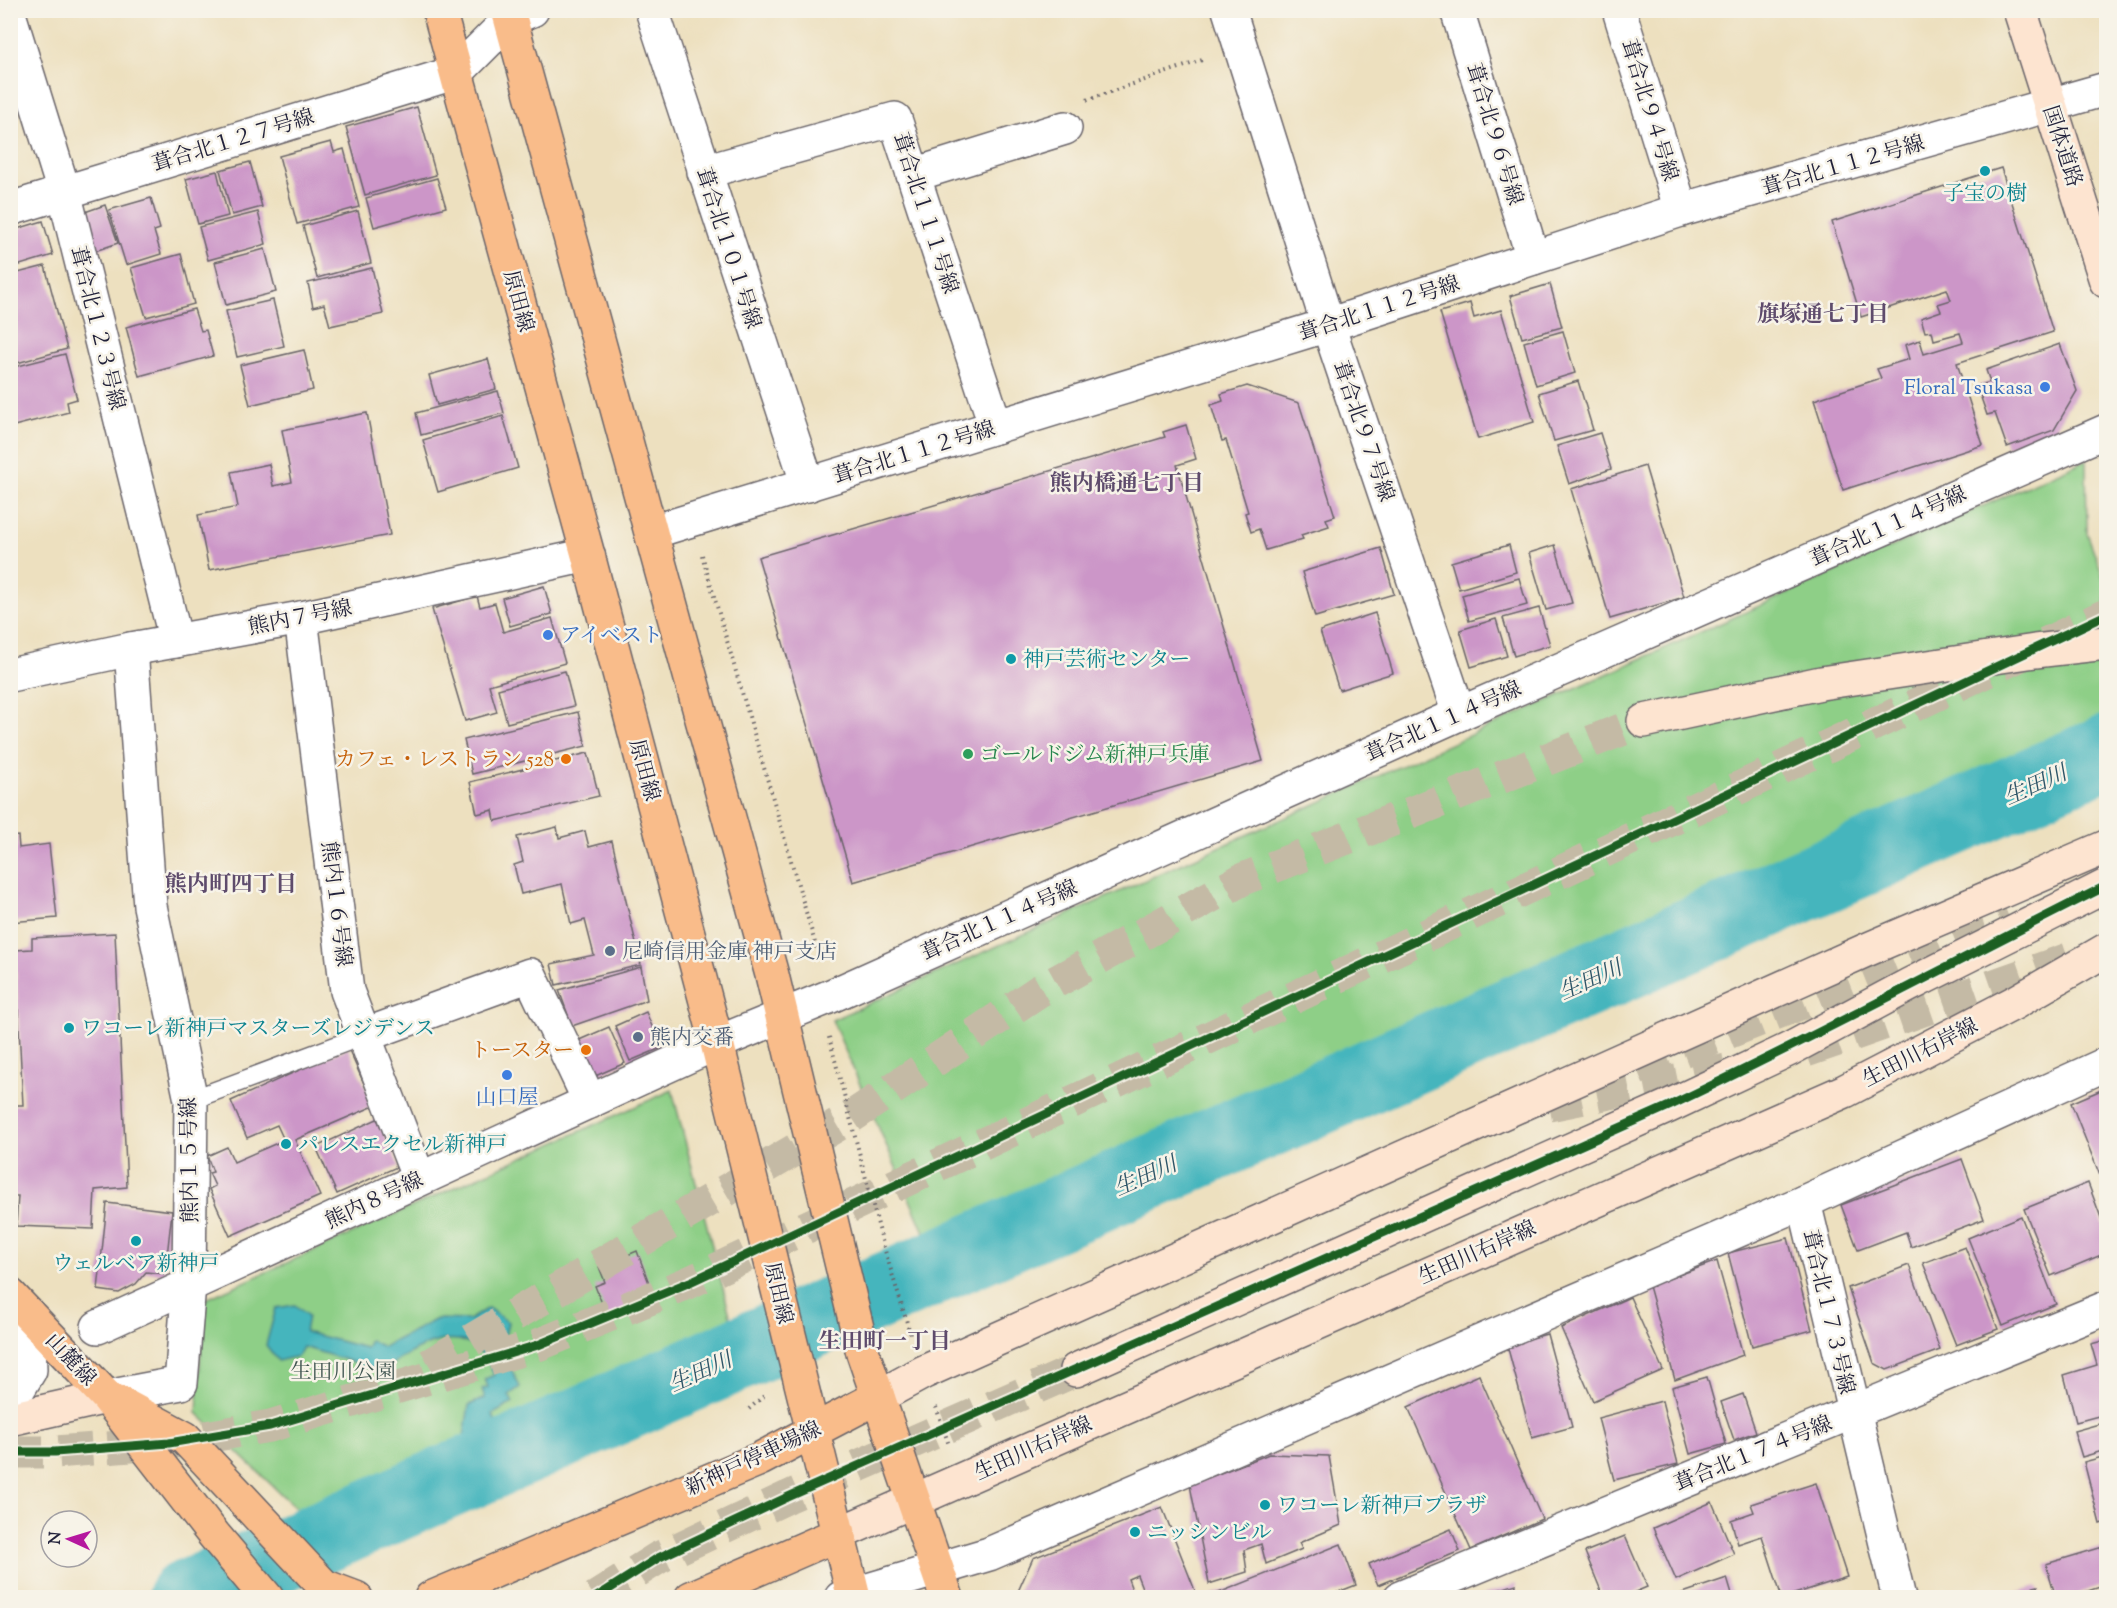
<svg xmlns="http://www.w3.org/2000/svg" width="2117" height="1608" font-family="'Sorts Mill Goudy','Noto Serif JP',serif">
<rect width="100%" height="100%" fill="#f7f3e8"/>
<filter id="ink" filterUnits="userSpaceOnUse"><feTurbulence type="fractalNoise" baseFrequency=".0167" numOctaves="2"/><feDisplacementMap in="SourceGraphic" scale="12" xChannelSelector="R" yChannelSelector="G"/><feConvolveMatrix kernelMatrix="1 2 1 2 8 2 1 2 1" color-interpolation-filters="sRGB"/></filter>
<filter id="wash" filterUnits="userSpaceOnUse"><feTurbulence type="fractalNoise" baseFrequency=".008" numOctaves="4" result="noise"/><feDisplacementMap in="SourceGraphic" scale="24" xChannelSelector="R" yChannelSelector="G"/><feGaussianBlur stdDeviation="1.35" result="paint"/><feColorMatrix in="noise" values="0 0 0 0 0 0 0 0 0 0 0 0 0 0 0 0 0 1.4 0 .05"/><feComposite in="paint" operator="in"/></filter>
<g filter="url(#wash)">
<rect width="100%" height="100%" fill="#ede0bf"/>
<g fill="#8ecf87" stroke="#587861" stroke-width="1.5">
<path d="M2086,460l1,73 19,51v137l-1179,518 -95,-219z"/>
<path d="M672,1090l61,237 -424,194 -112,-108 7,-113z"/>
</g>
<path fill="#45b5bd" stroke="#346c7c" stroke-width="1.5" d="M295,1305l13,11 -3,16 61,16 4,-8 13,7 54,-28 32,1 19,-12 20,14 -6,28 18,37 -11,8 4,8 -20,11 3,10 -32,12 5,-31 16,-7 -3,-9 6,-2 -3,-8 9,-4c-23,-60 -73,-32 -112,-4l-79,-24 -5,9 -20,5 -12,-16 10,-37z"/>
<g fill="none" stroke-linecap="round" stroke-linejoin="round">
<path stroke="#45b5bd" stroke-width="74" d="M184,1598l1922,-846"/>
</g>
<g id="blocks">
<g fill="#cc96c8">
<path d="M417,107l19,68 -71,20 -19,-68z"/>
<path d="M331,142l3,10 10,-3 15,58 -62,17 -18,-68z"/>
<path d="M250,162l12,45 -30,8 -12,-45z"/>
<path d="M2001,168l52,164 -96,31 26,82 -140,45 -29,-90 67,-22 -4,-9 32,-10 -4,-14 15,-5 4,14 39,-12 -3,-9 -26,7 -2,-9 -7,1 -4,-14 20,-7 -3,-7 13,-4 -4,-11 -86,28 -29,-95z"/>
<path d="M217,171l11,45 -30,8 -12,-45z"/>
<path d="M437,178l9,29 -72,20 -8,-29z"/>
<path d="M151,198l9,31 -6,2 7,23 -35,11 -17,-55z"/>
<path d="M105,205l13,38 -23,8 -13,-38z"/>
<path d="M358,211l13,52 -54,15 -14,-52z"/>
<path d="M258,212l8,32 -58,16 -9,-33z"/>
<path d="M43,221l10,34 -43,13v-37z"/>
<path d="M265,249l11,43 -50,13 -11,-43z"/>
<path d="M181,254l13,50 -48,13 -15,-49z"/>
<path d="M45,266l22,83 -57,16v-90z"/>
<path d="M372,268l11,46 -53,12 -6,-22 -11,3 -5,-24z"/>
<path d="M1550,284l12,43 -40,11 -12,-42z"/>
<path d="M273,300l11,46 -47,11 -11,-46z"/>
<path d="M1470,303l4,15 27,-8 33,112 -56,17 -38,-127z"/>
<path d="M194,309l7,22 5,-1 7,26 -74,20 -13,-49z"/>
<path d="M1563,331l12,42 -39,12 -12,-43z"/>
<path d="M2060,344l17,47 -23,39 -47,17 -12,-34 -8,2 -10,-29 13,-4 -4,-12z"/>
<path d="M304,350l9,40 -63,15 -10,-40z"/>
<path d="M65,354l12,45 -10,3 2,10 -59,15v-59z"/>
<path d="M488,359l8,30 -59,16 -8,-30z"/>
<path d="M1578,381l15,49 -39,11 -15,-48z"/>
<path d="M1247,386l52,17 36,113 -9,3 3,7 -28,9 2,4 -37,11 -7,-21 -8,3 -6,-19 3,-1 -22,-72 -4,1 -11,-36 12,-4 -2,-7z"/>
<path d="M498,391l6,22 -83,22 -5,-22z"/>
<path d="M367,413l23,122 -181,35 -11,-55 40,-8 -7,-35 38,-8 4,22 19,-4 -10,-52z"/>
<path d="M503,416l15,52 -80,24 -15,-52z"/>
<path d="M1186,425l10,34 -19,6 86,296 -410,121 -95,-325 407,-120 -2,-5z"/>
<path d="M1600,433l11,36 -42,15 -12,-38z"/>
<path d="M1645,466l39,131 -74,22 -39,-130z"/>
<path d="M1509,545l7,27 -57,17 -8,-27z"/>
<path d="M1555,545l17,58 -26,7 -17,-57z"/>
<path d="M1381,548l13,46 -79,23 -13,-45z"/>
<path d="M1519,578l8,27 -58,16 -7,-26z"/>
<path d="M544,586l8,28 -42,12 -8,-28z"/>
<path d="M477,596l3,11 15,-4 8,29 49,-14 13,45 -76,22 8,27 -32,9 -33,-112z"/>
<path d="M1539,608l11,37 -36,11 -11,-38z"/>
<path d="M1375,613l18,60 -54,17 -19,-59z"/>
<path d="M1496,619l11,37 -36,11 -11,-37z"/>
<path d="M565,671l9,35 -67,17 -9,-34z"/>
<path d="M578,712l8,34 -114,28 -8,-34z"/>
<path d="M588,753l11,43 -104,25 -2,-11 -16,4 -7,-32z"/>
<path d="M557,827l2,11 26,-7 4,16 23,-6 29,124 -85,20 -5,-21 43,-9 -9,-35 -14,4 -9,-40 -41,10 -7,-29 9,-3 -6,-25z"/>
<path d="M18,836l1,12 30,-4 8,74 -47,4v-85z"/>
<path d="M115,933l12,254 -32,3 -2,39 -77,-3 2,-30h-8v-91h13l-8,-155 17,-1v-11z"/>
<path d="M641,967l6,33 -75,26 -13,-36z"/>
<path d="M646,1012l15,36 -31,13 -15,-35z"/>
<path d="M609,1027l16,36 -32,14 -16,-36z"/>
<path d="M348,1048l26,58 -79,34 25,56 -90,40 -21,-47 6,-3 -6,-13 4,-1 -6,-16 20,-9 7,15 50,-22 -7,-15 -30,13 -16,-37z"/>
<path d="M2106,1088v88l-5,2 -30,-75z"/>
<path d="M377,1119l22,47 -62,28 -21,-47z"/>
<path d="M1962,1159l22,60 -73,28 -5,-15 -48,18 -17,-45z"/>
<path d="M2088,1183l18,48v22l-55,23 -27,-67z"/>
<path d="M107,1203l65,8 -7,63 -19,-2 -10,12 -17,9 -21,-3z"/>
<path d="M2021,1216l35,88 -53,22 -35,-88z"/>
<path d="M1788,1238l24,92 -60,16 -24,-93z"/>
<path d="M1965,1247l33,82 -42,16 -33,-82z"/>
<path d="M637,1251l15,40 -11,4 4,11 -36,15 -14,-35 10,-4 -6,-15z"/>
<path d="M1717,1261l26,94 -68,25 -26,-94z"/>
<path d="M1909,1265l31,85 -53,20 -13,-7 -26,-75z"/>
<path d="M1630,1297l33,73 -70,31 -32,-73z"/>
<path d="M1547,1334l25,93 -40,11 -25,-93z"/>
<path d="M2106,1340v74l-30,8 -12,-47 33,-10 -6,-21z"/>
<path d="M1479,1375l63,144 -71,31 -63,-143z"/>
<path d="M1707,1377l19,67 -36,10 -18,-67z"/>
<path d="M1743,1394l13,38 -22,8 -13,-38z"/>
<path d="M1662,1401l16,63 -64,16 -16,-62z"/>
<path d="M2106,1422v28l-24,7 -8,-26z"/>
<path d="M1269,1454l60,2 12,69 -42,18 3,6 -36,15 -5,-20 -17,6 3,22 -38,12 -19,-99z"/>
<path d="M2106,1456v66l-6,2 -16,-62z"/>
<path d="M1816,1483l31,94 -65,21 -20,-62 -24,8 -7,-24 23,-8 -3,-8z"/>
<path d="M1712,1502l22,52 -58,26 -23,-52z"/>
<path d="M1162,1507l34,86 -12,5h-38l-9,-23 -9,4 7,19h-120l18,-40z"/>
<path d="M1451,1529l9,22 -82,34 -9,-21z"/>
<path d="M1625,1536l22,51 -26,11h-17l-19,-46z"/>
<path d="M1341,1544l15,41 -33,13h-117z"/>
<path d="M2106,1546v39l-39,13h-11l-10,-34z"/>
<path d="M1727,1578l6,20h-55l-1,-3z"/>
<path d="M1516,1584l-1,14h-38v-1z"/>
<path d="M2038,1586l3,12h-44v-1z"/>
</g>
</g>
</g>
<g filter="url(#ink)">
<use href="#blocks" fill-opacity="0" stroke="#696469" stroke-width="1.5"/>
<g fill="none" stroke-linecap="round" stroke-linejoin="round">
<g stroke="#c4baa5" stroke-width="33" stroke-dasharray="33 16" stroke-linecap="butt">
<path d="M1806,1051l277,-97"/>
<path d="M1637,1069l373,-149"/>
<path d="M1549,1105l187,-37"/>
<path d="M429,1365l419,-246 191,-128 204,-112 401,-158"/>
<path d="M10,1452h45l114,-9 101,-17 268,-81 152,-63 1416,-667"/>
<path d="M595,1598l63,-40 130,-61 288,-127"/>
</g>
<g stroke="#696469" stroke-width="21">
<path id="lane" d="M191,1100l174,-65"/>
</g>
<g stroke="#696469" stroke-width="36">
<g id="street">
<path d="M652,10l156,475"/>
<path d="M1229,10l99,315 131,389"/>
<path d="M1457,10l76,248"/>
<path d="M1619,10l62,200"/>
<path d="M10,17l54,175 112,449"/>
<path d="M704,172l191,-53 101,308"/>
<path d="M913,175l152,-47"/>
<path d="M10,209l447,-137 53,-53 22,-9"/>
<path d="M652,532l676,-207 353,-115 425,-121"/>
<path d="M301,618l46,373 72,188"/>
<path d="M10,675l121,-26 170,-31 287,-63"/>
<path d="M365,1035l165,-60 60,127"/>
<path d="M1804,1202l95,396"/>
<path d="M98,1327l619,-284 114,-47 628,-282 647,-283"/>
<path d="M107,1397l74,-14 8,-99 2,-184 -41,-194 -19,-257"/>
<path d="M10,1403l20,-33 -2,-56"/>
<path d="M841,1598l148,-44 815,-352 302,-138"/>
<path d="M1400,1598l706,-290"/>
</g>
</g>
<g stroke="#696469" stroke-width="36">
<g id="secondary">
<path d="M2020,10l86,271"/>
<path d="M1644,721l177,-38 214,-32 71,-8"/>
<path d="M1076,1370l593,-264 121,-57 119,-64 197,-99"/>
<path d="M878,1397l46,-25 940,-421 242,-104"/>
<path d="M10,1419l97,-22"/>
<path d="M838,1534l1007,-443 171,-89 90,-52"/>
</g>
</g>
<g stroke="#696469" stroke-width="36">
<g id="primary">
<path d="M439,10l149,545 129,488 137,555"/>
<path d="M508,10l264,965 91,378 84,245"/>
<path d="M10,1295l97,102 107,138 53,63"/>
<path d="M118,1402l67,36 139,148 32,12"/>
<path d="M431,1598l329,-139 118,-62"/>
<path d="M691,1598l147,-64"/>
</g>
</g>
<g stroke="#696469" stroke-width="4" stroke-dasharray="1.5 4.5" stroke-linecap="butt">
<path d="M1087,100l118,-41"/>
<path d="M702,555l118,405"/>
<path d="M829,1037l54,207 28,92"/>
<path d="M936,1407l13,38"/>
<path d="M749,1409l16,-14"/>
</g>
<use href="#lane" stroke="#fff" stroke-width="18"/>
<use href="#street" stroke="#fff" stroke-width="33"/>
<use href="#secondary" stroke="#fde4d0" stroke-width="33"/>
<use href="#primary" stroke="#f9bc8a" stroke-width="33"/>
<g stroke="#f7f3e8" stroke-width="13">
<g id="cycleway">
<path d="M10,1452h45l114,-9 101,-17 268,-81 152,-63 1416,-667"/>
<path d="M595,1598l63,-40 130,-61 881,-391c148,-70 291,-147 437,-220"/>
</g>
</g>
<use href="#cycleway" stroke="#1b5e20" stroke-width="9"/>
</g>
</g>
<g fill="#0f9aa8" stroke="#f7f3e8" stroke-width="2">
<circle cx="1985" cy="171" r="6"/>
<circle cx="1011" cy="659" r="6"/>
<circle cx="69" cy="1028" r="6"/>
<circle cx="286" cy="1144" r="6"/>
<circle cx="136" cy="1241" r="6"/>
<circle cx="1265" cy="1505" r="6"/>
<circle cx="1135" cy="1532" r="6"/>
</g>
<g fill="#3f7fe0" stroke="#f7f3e8" stroke-width="2">
<circle cx="2045" cy="387" r="6"/>
<circle cx="548" cy="635" r="6"/>
<circle cx="507" cy="1075" r="6"/>
</g>
<circle fill="#2e9e5b" stroke="#f7f3e8" stroke-width="2" cx="968" cy="754" r="6"/>
<g fill="#e8710a" stroke="#f7f3e8" stroke-width="2">
<circle cx="566" cy="759" r="6"/>
<circle cx="586" cy="1050" r="6"/>
</g>
<g fill="#5c6f8a" stroke="#f7f3e8" stroke-width="2">
<circle cx="610" cy="951" r="6"/>
<circle cx="638" cy="1037" r="6"/>
</g>
<g text-anchor="middle" stroke-width="5" stroke-linejoin="round" paint-order="stroke">
<g font-size="21" fill="#22223b" stroke="#f7f3e8">
<text transform="translate(1650 110) rotate(73)" y="7">葺合北９４号線</text>
<text transform="translate(1495 134) rotate(73)" y="7">葺合北９６号線</text>
<text transform="translate(233 140) rotate(-17)" y="7">葺合北１２７号線</text>
<text transform="translate(2063 146) rotate(72)" y="7">国体道路</text>
<text transform="translate(1843 165) rotate(-16)" y="7">葺合北１１２号線</text>
<text transform="translate(926 213) rotate(72)" y="7">葺合北１１１号線</text>
<text transform="translate(729 248) rotate(72)" y="7">葺合北１０１号線</text>
<text transform="translate(519 301) rotate(75)" y="7">原田線</text>
<text transform="translate(1379 308) rotate(-18)" y="7">葺合北１１２号線</text>
<text transform="translate(98 328) rotate(76)" y="7">葺合北１２３号線</text>
<text transform="translate(1364 431) rotate(71)" y="7">葺合北９７号線</text>
<text transform="translate(914 452) rotate(-17)" y="7">葺合北１１２号線</text>
<text transform="translate(1888 526) rotate(-24)" y="7">葺合北１１４号線</text>
<text transform="translate(300 617) rotate(-11)" y="7">熊内７号線</text>
<text transform="translate(1443 721) rotate(-24)" y="7">葺合北１１４号線</text>
<text transform="translate(645 770) rotate(75)" y="7">原田線</text>
<text transform="translate(337 904) rotate(83)" y="7">熊内１６号線</text>
<text transform="translate(999 920) rotate(-24)" y="7">葺合北１１４号線</text>
<text transform="translate(1920 1052) rotate(-27)" y="7">生田川右岸線</text>
<text transform="translate(189 1160) rotate(-91)" y="7">熊内１５号線</text>
<text transform="translate(374 1200) rotate(-25)" y="7">熊内８号線</text>
<text transform="translate(1477 1252) rotate(-24)" y="7">生田川右岸線</text>
<text transform="translate(779 1293) rotate(77)" y="7">原田線</text>
<text transform="translate(1829 1312) rotate(77)" y="7">葺合北１７３号線</text>
<text transform="translate(71 1359) rotate(47)" y="7">山麓線</text>
<text transform="translate(1033 1448) rotate(-24)" y="7">生田川右岸線</text>
<text transform="translate(1753 1453) rotate(-22)" y="7">葺合北１７４号線</text>
<text transform="translate(753 1458) rotate(-25)" y="7">新神戸停車場線</text>
</g>
<g font-size="21" fill="#0d838f" stroke="#f7f3e8" text-anchor="start">
<text x="1985" y="200" text-anchor="middle">子宝の樹</text>
<text x="1023" y="666">神戸芸術センター</text>
<text x="81" y="1035">ワコーレ新神戸マスターズレジデンス</text>
<text x="298" y="1151">パレスエクセル新神戸</text>
<text x="136" y="1270" text-anchor="middle">ウェルベア新神戸</text>
<text x="1277" y="1512">ワコーレ新神戸プラザ</text>
<text x="1147" y="1539">ニッシンビル</text>
</g>
<g font-size="21" fill="#366cbe" stroke="#f7f3e8" text-anchor="end">
<text x="2033" y="394">Floral Tsukasa</text>
<text x="560" y="642" text-anchor="start">アイベスト</text>
<text x="507" y="1104" text-anchor="middle">山口屋</text>
</g>
<g font-size="21" fill="#27864d" stroke="#f7f3e8" text-anchor="start">
<text x="980" y="761">ゴールドジム新神戸兵庫</text>
</g>
<g font-size="21" fill="#c56008" stroke="#f7f3e8" text-anchor="end">
<text x="554" y="766">カフェ・レストラン 528</text>
<text x="574" y="1057">トースター</text>
</g>
<g font-size="21" fill="#4e5e75" stroke="#f7f3e8" text-anchor="start">
<text x="622" y="958">尼崎信用金庫 神戸支店</text>
<text x="650" y="1044">熊内交番</text>
</g>
<g font-size="21" fill="#425652" stroke="#f7f3e8">
<text x="343" y="1378">生田川公園</text>
</g>
<g font-size="22" font-weight="bold" fill="#5e4b6c" stroke="#f7f3e8">
<text x="1823" y="321">旗塚通七丁目</text>
<text x="1127" y="490">熊内橋通七丁目</text>
<text x="231" y="891">熊内町四丁目</text>
<text x="885" y="1348">生田町一丁目</text>
</g>
<g font-size="22" font-style="italic" fill="#2e5568" stroke="#f7f3e8">
<text transform="translate(2035 784) rotate(-24)" y="8">生田川</text>
<text transform="translate(1590 979) rotate(-24)" y="8">生田川</text>
<text transform="translate(1145 1175) rotate(-24)" y="8">生田川</text>
<text transform="translate(700 1371) rotate(-24)" y="8">生田川</text>
</g>
</g>
<rect width="2117" height="1608" fill="none" stroke="#f7f3e8" stroke-width="36"/>
<g transform="translate(69 1539) rotate(274)"><circle r="28" fill="#f7f3e8" stroke="#a29fa3" stroke-width="1.5"/>
<path d="M0-4.5L10 22L0 15L-10 22Z" fill="#b5179e"/>
<text y="-9" font-size="16" font-weight="bold" text-anchor="middle" fill="#22223b">N</text>
</g>
</svg>
